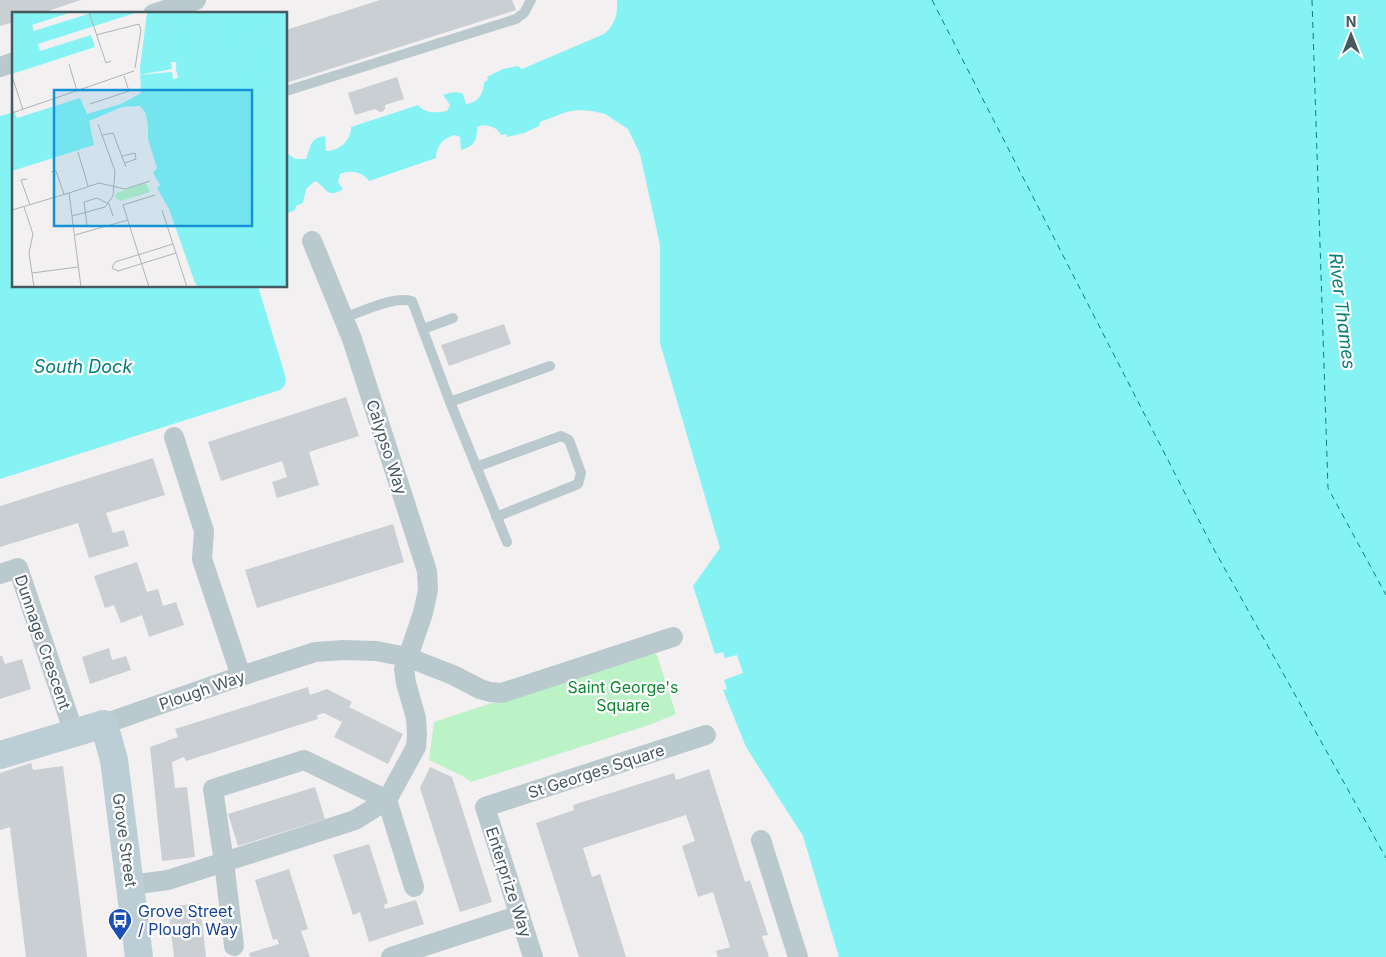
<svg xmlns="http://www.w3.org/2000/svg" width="1386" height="957" font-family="Inter,sans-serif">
<rect width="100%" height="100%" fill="#f3f0f1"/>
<path fill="#bbf3c6" d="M649,651l8,4 19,59 -27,11 -178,57 -7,-5 -35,-17 5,-38z"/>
<g fill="#85f3f4">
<path d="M617,0h769v957h-547l-36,-121 -57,-89 -23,-57 4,-1 -3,-9 19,-7 -6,-18 -12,3 -2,-6 -8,2 -22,-68 27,-38 -60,-205v-98l-20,-91 -12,-25 -23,-15 -13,-3 -14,-1 -12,2 -26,10 -1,4 -15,7 -17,4 -1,-3 -5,1c-5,-9 -15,-12 -24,-8 0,13 -2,19 -16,23l-1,-13 -5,-2c-11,3 -19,10 -19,23l-67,23c-7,-10 -19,-11 -29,-7l-2,8 5,7c-17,11 -17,-3 -28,-8l-9,8 -3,14 -7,3 -1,4 -9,4v-61l10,6h10c5,-12 3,-21 19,-23l1,15c13,0 25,-10 25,-24l67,-22c8,9 17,8 29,6l3,-6 -7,-10c7,-3 13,-4 20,-1l3,10c12,-1 18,-11 18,-22l4,-2 -1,-3 16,-8 15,-3 4,3 82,-35c11,-9 14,-20 13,-34z"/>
<path d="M14,112v174h244l27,89c2,7 1,10 -5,15l-280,89v-363z"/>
</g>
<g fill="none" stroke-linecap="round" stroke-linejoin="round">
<g stroke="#067e7e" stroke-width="1" stroke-dasharray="6 5" stroke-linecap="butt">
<path d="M932,0l279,544 175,314"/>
<path d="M1312,0l16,488 58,107"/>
</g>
</g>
<g fill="#cacfd3">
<path d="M0,0h81l-42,14h-25v8l-14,4z"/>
<path d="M380,0h132l4,10 -230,73v-53z"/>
<path d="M397,77l7,22 -19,6v4l-3,3h-2l-5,-3 -20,6 -7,-22z"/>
<path d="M504,324l7,20 -62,22 -8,-21z"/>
<path d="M346,397l13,39 -50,16 10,33 -42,13 -5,-16 15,-5 -5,-16 -61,20 -13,-39z"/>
<path d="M153,458l12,37 -59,18 7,20 11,-3 5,16 -40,12 -11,-35 -78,24v-41z"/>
<path d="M393,524l11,38 -147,46 -12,-38z"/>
<path d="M137,562l10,30 11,-3 5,17 13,-4 8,23 -35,12 -7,-22 -21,8 -7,-18 -9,3 -11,-32z"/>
<path d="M109,648l3,12 14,-4 5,14 -41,14 -8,-27z"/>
<path d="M0,656h2l3,8 17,-5 9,30 -31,10z"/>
<path d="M308,687l2,8 17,-6 25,13 -3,5 54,27 -15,30 -54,-27 8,-15 -18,-9 -7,2 1,4 -132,42 -2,-4 -12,5 3,26 12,-1 8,70 -33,4 -12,-114 28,-10 -3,-8z"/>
<path d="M31,763l2,7 30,-4 24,191h-61l-16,-130 -10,3v-57z"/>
<path d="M430,767l22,10 40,125 -32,10 -40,-124z"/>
<path d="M709,769l36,113 5,-2 18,55 -6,1 7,21h-51l-2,-6 14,-4 -17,-55 -15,5 -16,-51 13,-5 -9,-26 -103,33 9,29 8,-3 26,83h-47l-43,-134 38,-13 -1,-5 101,-32 2,7z"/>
<path d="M315,787l10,32 -87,27 -10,-32z"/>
<path d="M369,844l19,59 -4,2 1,4 31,-9 8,24 -55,18 -9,-30 -7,3 -20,-60z"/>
<path d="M289,869l19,60 -7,2 9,26h-60l-1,-4 30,-9 -2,-5 -4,1 -18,-60z"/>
<path d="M200,903l6,54h-32l-6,-50z"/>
</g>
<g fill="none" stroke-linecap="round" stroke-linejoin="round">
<g stroke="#bac9ce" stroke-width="10">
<path d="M286,91l230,-72 8,-6 7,-13"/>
<path d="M343,318c19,-6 49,-22 69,-17l38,101 57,140"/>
<path d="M423,329l30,-11"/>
<path d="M450,402l100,-36"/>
<path d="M476,467l85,-31 8,4 12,33 -3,11 -82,33"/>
</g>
<g stroke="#bac9ce" stroke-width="20">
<path d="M153,14l43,-14"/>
<path d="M0,67l14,-5"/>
<path d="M174,437l30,94 -2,28 39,117"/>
<path d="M0,574l18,-6 56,165"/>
<path d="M104,724l137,-48 74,-24 29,-2 32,1 31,6 46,18 27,14 10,3 12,1 171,-56"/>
<path d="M761,840l37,117"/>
<path d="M131,885l37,-5 187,-60 32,-20 29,-53 1,-12 -1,-17 -10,-35 -2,-14 19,-56 5,-23 -1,-19 -75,-232 -40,-98"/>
<path d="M234,946l-10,-84 -11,-73 91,-29 83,40 27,87"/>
<path d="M391,957l129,-42"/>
<path d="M533,957l-48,-150 221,-72"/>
</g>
<path stroke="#bcced5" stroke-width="28" d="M0,755l104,-31 10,36 25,197"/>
</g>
<defs>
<g id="bus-pin" transform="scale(1.25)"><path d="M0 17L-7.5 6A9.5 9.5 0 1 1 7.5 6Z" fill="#1a4fb4" stroke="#fff"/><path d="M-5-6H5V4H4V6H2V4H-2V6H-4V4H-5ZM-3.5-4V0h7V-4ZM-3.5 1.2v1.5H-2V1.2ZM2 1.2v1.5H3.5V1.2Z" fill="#fff"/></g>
</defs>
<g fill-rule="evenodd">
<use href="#bus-pin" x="120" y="920"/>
</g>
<g text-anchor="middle" stroke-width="4.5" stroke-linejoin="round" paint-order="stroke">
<g font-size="16" fill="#46595f" stroke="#fff">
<text transform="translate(387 447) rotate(72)" y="6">Calypso Way</text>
<text transform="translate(43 642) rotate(71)" y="6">Dunnage Crescent</text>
<text transform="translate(202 690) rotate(-19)" y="6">Plough Way</text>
<text transform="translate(596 771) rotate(-18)" y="6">St Georges Square</text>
<text transform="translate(125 840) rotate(82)" y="6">Grove Street</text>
<text transform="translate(509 882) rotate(72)" y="6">Enterprize Way</text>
</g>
<g font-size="16" fill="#0f8933" stroke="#fff">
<text x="623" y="693">Saint George's<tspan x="623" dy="18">Square</tspan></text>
</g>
<g font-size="16" fill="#164399" stroke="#fff" text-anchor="start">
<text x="138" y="917">Grove Street<tspan x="138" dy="18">/ Plough Way</tspan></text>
</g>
<g font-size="18" font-style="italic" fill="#067e7e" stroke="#fff">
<text transform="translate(1342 311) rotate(83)" y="6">River Thames</text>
<text x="83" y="373">South Dock</text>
</g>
</g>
<g transform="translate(12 12)">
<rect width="275" height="275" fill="#f3f0f1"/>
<path d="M134,171l4,9 -29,9 -6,-3 1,-5z" fill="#bbf3c6"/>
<path d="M0,0h60l-40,13 2,6 60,-19h44l-100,32 2,7 51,-16 4,12 -83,27zM135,0h140v275h-89l-3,-4 -26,-74 -12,-21 3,-3 -7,-12 4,-5 -9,-29v-14l-3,-13 -5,-6 -18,1 -33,14 5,24 -82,26v-65l5,12 63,-20 7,16 34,-10 20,-11 -1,-25z" fill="#85f3f4"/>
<path d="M159,50h5l2,16 -5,1 -1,-7 -34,3 34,-6z" fill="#f3f0f1"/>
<path fill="none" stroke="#85f3f4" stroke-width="2.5" d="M175,0l-10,58 110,206M227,0l5,147 43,80M246,0l4,141 25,48"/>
<path fill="none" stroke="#aeb4b7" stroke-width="1" d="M77,0l17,51 5,-2M84,23l43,-11 2,6 -6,38M57,52l8,27M1,67l10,31M78,92l39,-13 -5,-15M0,101l122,-42M91,123l10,-2 13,34M66,140l10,34M110,144l13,-3 1,6 -11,4M39,160l5,-1 8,23M15,167l-6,1 9,25M57,181l30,-10 26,6 25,-8M12,195l9,27 -4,19 5,34M0,198l57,-17 12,94M150,198l25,77M60,204l33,-9 8,-11 2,-25 -17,-47M75,213l-3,-23 13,-4 12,6 4,12M63,223l53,-15M161,232l-58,18 -3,6 6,3 58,-18M20,261l46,-6M137,275l-26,-82 32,-10"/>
<path fill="#1592d5" fill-opacity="0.15" stroke="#1592d5" stroke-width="2.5" d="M42,78h198v136h-198z"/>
<rect width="275" height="275" fill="none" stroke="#46595f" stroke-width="2.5"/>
</g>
<g transform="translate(1351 35)" stroke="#ffffff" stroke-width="4" paint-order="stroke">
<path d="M0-4L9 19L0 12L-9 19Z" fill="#46595f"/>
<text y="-8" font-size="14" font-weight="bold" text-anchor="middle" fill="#46595f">N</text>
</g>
</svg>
